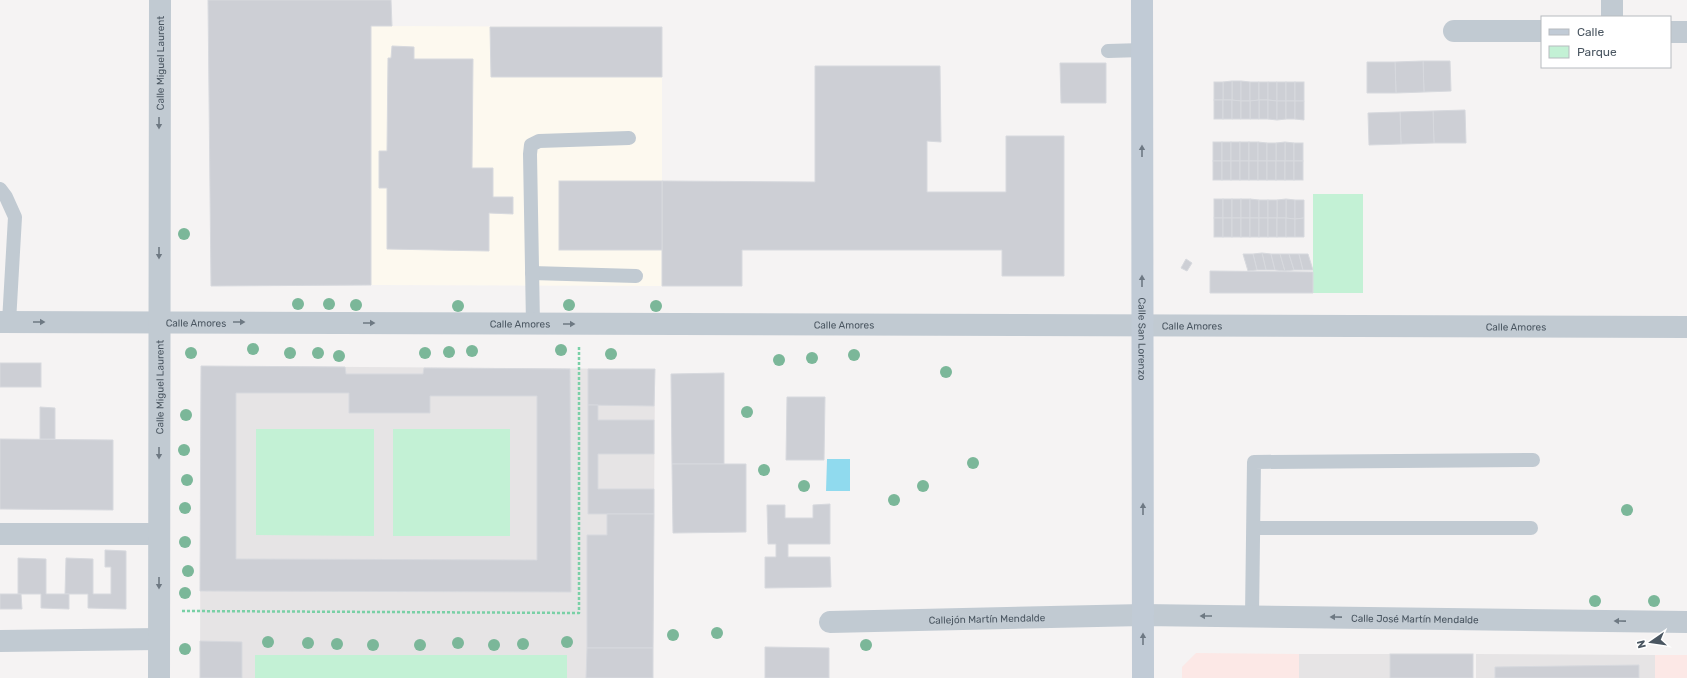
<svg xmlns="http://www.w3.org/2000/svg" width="1687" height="678" font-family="Rubik,sans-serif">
<rect width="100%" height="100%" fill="#f5f3f3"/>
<path fill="#fdf9ef" d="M371,26l291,1v259l-291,-1z"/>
<g fill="#e6e4e5">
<path d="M201,366l454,3 -2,309h-453z"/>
<rect x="1299" y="654" width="91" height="24"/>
<path d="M1476,654l179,1v23h-179z"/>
</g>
<g fill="#fce8e6">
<path d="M1196,653l103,1v24h-117v-11z"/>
<rect x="1655" y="655" width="32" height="23"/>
</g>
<g fill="#c3f1d5">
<rect x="1313" y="194" width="50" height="99"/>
<path d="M256,429h118v107l-118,-1z"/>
<rect x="393" y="429" width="117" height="107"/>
<rect x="255" y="655" width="312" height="23"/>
</g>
<path fill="#90daee" d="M827,459h23v32h-24z"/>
<g fill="#cdcfd5" stroke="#d7d9de" fill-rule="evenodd">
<path d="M208,0h183l1,26h-21v259l-160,1z"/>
<path d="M490,27h172v50h-171z"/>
<path d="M392,46l22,1v12h59l-1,109h21v29h20v17l-24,-1v38l-102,-2v-61h-8v-37h8l1,-93h3z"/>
<path d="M1423,61h27l1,30 -27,1z"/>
<path d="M1423,61l1,31 -28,1 -1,-31z"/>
<path d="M1367,62h28l1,31h-29z"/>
<path d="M1060,63h46v40h-45z"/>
<path d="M815,66h125l1,76 -14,-1v51h79v-56h58v140h-62v-26h-260v36h-80v-105l153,1z"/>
<path d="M1232,81h9v20l-9,-1z"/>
<path d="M1232,81v19h-9v-18z"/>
<path d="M1241,81l9,1v19h-9z"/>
<rect x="1214" y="82" width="9" height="18"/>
<path d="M1250,82h9v18l-9,1z"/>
<rect x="1259" y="82" width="9" height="18"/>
<path d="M1268,82h9v19l-9,-1z"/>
<rect x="1277" y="82" width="9" height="19"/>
<rect x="1286" y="82" width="9" height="19"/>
<rect x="1295" y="82" width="9" height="19"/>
<rect x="1214" y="100" width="9" height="19"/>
<rect x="1223" y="100" width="9" height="19"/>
<path d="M1232,100l9,1v18h-9z"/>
<rect x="1259" y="100" width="9" height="19"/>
<path d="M1259,100v19h-9v-18z"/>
<path d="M1268,100l9,1v19l-9,-1z"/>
<rect x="1241" y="101" width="9" height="18"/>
<path d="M1277,101h9v18l-9,1z"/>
<rect x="1286" y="101" width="9" height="18"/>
<path d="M1295,101h9v19l-9,-1z"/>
<path d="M1465,110l1,33h-32l-1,-32z"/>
<path d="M1433,111l1,32 -33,1 -1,-32z"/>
<path d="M1400,112l1,32 -32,1 -1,-32z"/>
<rect x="1213" y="142" width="9" height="19"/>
<rect x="1222" y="142" width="9" height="19"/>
<rect x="1231" y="142" width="9" height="19"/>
<rect x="1240" y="142" width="9" height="19"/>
<rect x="1249" y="142" width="9" height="19"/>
<path d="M1258,142l9,1v18h-9z"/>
<path d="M1285,142l9,1v18h-9z"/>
<path d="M1285,142v19h-9v-18z"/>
<rect x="1267" y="143" width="9" height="18"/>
<rect x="1294" y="143" width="9" height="18"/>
<rect x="1213" y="161" width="9" height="19"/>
<rect x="1222" y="161" width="9" height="19"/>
<rect x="1231" y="161" width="9" height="19"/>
<rect x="1240" y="161" width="9" height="19"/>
<rect x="1249" y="161" width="9" height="19"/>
<rect x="1258" y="161" width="9" height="19"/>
<rect x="1267" y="161" width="9" height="19"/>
<rect x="1276" y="161" width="9" height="19"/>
<rect x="1285" y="161" width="9" height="19"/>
<rect x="1294" y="161" width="9" height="19"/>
<rect x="559" y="181" width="103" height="69"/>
<rect x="1214" y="199" width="9" height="19"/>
<rect x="1223" y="199" width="9" height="19"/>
<rect x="1232" y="199" width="9" height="19"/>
<rect x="1241" y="199" width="9" height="19"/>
<path d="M1250,199l9,1v18h-9z"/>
<path d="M1286,199l9,1v19l-9,-1z"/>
<path d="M1286,199v19h-9v-18z"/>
<rect x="1259" y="200" width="9" height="18"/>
<rect x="1268" y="200" width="9" height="18"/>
<path d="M1295,200h9v18l-9,1z"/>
<rect x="1214" y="218" width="9" height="19"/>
<rect x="1223" y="218" width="9" height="19"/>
<rect x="1232" y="218" width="9" height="19"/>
<rect x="1241" y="218" width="9" height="19"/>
<rect x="1250" y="218" width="9" height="19"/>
<rect x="1259" y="218" width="9" height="19"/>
<rect x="1268" y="218" width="9" height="19"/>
<rect x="1277" y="218" width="9" height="19"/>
<path d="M1286,218l9,1v18h-9z"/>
<path d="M1304,218v19h-9v-18z"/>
<path d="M1262,253l9,1 4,16h-9z"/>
<path d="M1262,253l4,17h-9l-4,-16z"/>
<path d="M1243,254h10l4,16 -9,1z"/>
<path d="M1271,254h9l5,17 -10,-1z"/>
<path d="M1280,254h9l5,16 -9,1z"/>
<path d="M1289,254h10l4,16h-9z"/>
<path d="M1299,254h9l5,16h-10z"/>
<path d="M1186,259l6,4 -5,8 -6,-3z"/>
<path d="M1210,271l103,1v21h-103z"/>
<rect x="0" y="363" width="41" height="24"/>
<path d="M201,366l144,1 1,7h77l1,-6 146,1 1,223 -371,-1zM236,393h113v20h81v-17h107v164l-301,-1z"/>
<path d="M588,369h67l-1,37 -66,-1z"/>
<path d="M724,373v91h-52l-1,-90z"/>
<path d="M787,397h38l-1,63h-38z"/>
<path d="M588,405h10v15h56v34h-56v35h56v25h-66z"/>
<path d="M40,407l15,1v31h-15z"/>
<path d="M0,439l113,1v70l-113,-1z"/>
<path d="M672,464h74v68l-73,1z"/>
<path d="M830,504v40h-42v13h42l1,30 -66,1v-31h11v-13h-8l-1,-39h18v13h28v-13z"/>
<path d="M607,514h47l-1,134h-66v-113h20z"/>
<path d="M105,550l21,1v58l-38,-1v-14h-23l1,-36 27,1v35h18v-27h-6z"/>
<path d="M18,558l28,1v35h23v15l-28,-1v-14h-23z"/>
<path d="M0,594h21l1,15h-22z"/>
<path d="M200,641l42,1v36h-42z"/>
<path d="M765,647l64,1v30h-64z"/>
<path d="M587,648h66v30h-67z"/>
<rect x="1390" y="654" width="83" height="24"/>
<path d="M1639,665v13h-144v-11z"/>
</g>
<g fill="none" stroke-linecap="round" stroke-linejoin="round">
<path stroke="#7ad0a6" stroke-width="2.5" stroke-dasharray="3 2" stroke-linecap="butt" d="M182,611l397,2v-267"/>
<g stroke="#c1cad2" stroke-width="14">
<path d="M1108,51l34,-1"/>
<path d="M0,189l6,8 9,20 -6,105"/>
<path d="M532,273l104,3"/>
<path d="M533,324l-3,-170 1,-9 8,-4 90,-3"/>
<path d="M1254,528h277"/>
<path d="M1252,616l2,-154 279,-2"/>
</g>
<g stroke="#c1cad2" stroke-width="22">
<path d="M1612,17v-17"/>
<path d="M1454,31h88"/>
<path d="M1670,32h17"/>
<path id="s1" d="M0,322l1687,5"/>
<path d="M0,534h159"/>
<path id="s2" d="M830,622l313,-7 544,7"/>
<path d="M0,641l159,-2"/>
<path id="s3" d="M159,678l1,-678"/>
</g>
<path stroke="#c1cbd6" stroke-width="22" id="s4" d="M1142,0l1,678"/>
</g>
<g fill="#7bb799">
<circle cx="184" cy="234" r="6"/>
<circle cx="298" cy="304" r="6"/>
<circle cx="329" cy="304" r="6"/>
<circle cx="356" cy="305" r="6"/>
<circle cx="569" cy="305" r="6"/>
<circle cx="458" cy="306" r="6"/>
<circle cx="656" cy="306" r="6"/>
<circle cx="253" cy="349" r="6"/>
<circle cx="561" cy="350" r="6"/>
<circle cx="472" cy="351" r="6"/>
<circle cx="449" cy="352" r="6"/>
<circle cx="191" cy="353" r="6"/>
<circle cx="290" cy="353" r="6"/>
<circle cx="318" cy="353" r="6"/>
<circle cx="425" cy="353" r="6"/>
<circle cx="611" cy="354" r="6"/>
<circle cx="854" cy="355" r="6"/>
<circle cx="339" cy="356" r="6"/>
<circle cx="812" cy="358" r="6"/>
<circle cx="779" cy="360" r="6"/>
<circle cx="946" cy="372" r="6"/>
<circle cx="747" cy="412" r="6"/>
<circle cx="186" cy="415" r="6"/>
<circle cx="184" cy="450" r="6"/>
<circle cx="973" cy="463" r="6"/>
<circle cx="764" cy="470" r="6"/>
<circle cx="187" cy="480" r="6"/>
<circle cx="804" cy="486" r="6"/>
<circle cx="923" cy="486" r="6"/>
<circle cx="894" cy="500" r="6"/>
<circle cx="185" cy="508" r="6"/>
<circle cx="1627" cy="510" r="6"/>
<circle cx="185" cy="542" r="6"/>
<circle cx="188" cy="571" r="6"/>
<circle cx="185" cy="593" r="6"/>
<circle cx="1595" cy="601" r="6"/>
<circle cx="1654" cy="601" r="6"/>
<circle cx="717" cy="633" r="6"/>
<circle cx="673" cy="635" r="6"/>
<circle cx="268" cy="642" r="6"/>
<circle cx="567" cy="642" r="6"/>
<circle cx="308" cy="643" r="6"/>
<circle cx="458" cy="643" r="6"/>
<circle cx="337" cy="644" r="6"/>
<circle cx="523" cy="644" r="6"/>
<circle cx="373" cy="645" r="6"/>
<circle cx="420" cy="645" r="6"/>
<circle cx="494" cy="645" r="6"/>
<circle cx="866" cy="645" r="6"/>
<circle cx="185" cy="649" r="6"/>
</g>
<defs><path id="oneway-solid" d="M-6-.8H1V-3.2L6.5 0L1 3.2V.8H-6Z"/></defs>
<g fill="#6e7983">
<use href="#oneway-solid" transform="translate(159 123) rotate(90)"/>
<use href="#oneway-solid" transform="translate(159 253) rotate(90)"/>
<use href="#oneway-solid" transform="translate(39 322)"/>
<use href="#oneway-solid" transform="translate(239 322)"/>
<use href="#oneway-solid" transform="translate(369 323)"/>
<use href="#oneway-solid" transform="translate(569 324)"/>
<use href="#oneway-solid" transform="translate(159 453) rotate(90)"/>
<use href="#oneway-solid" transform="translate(159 583) rotate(90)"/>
<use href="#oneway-solid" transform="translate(1206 616) rotate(-180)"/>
<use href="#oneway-solid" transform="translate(1336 617) rotate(-179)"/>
<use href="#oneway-solid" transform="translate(1620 621) rotate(-179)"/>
</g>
<g fill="#6e7984">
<use href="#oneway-solid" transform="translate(1142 151) rotate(-90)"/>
<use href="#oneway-solid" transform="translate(1142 281) rotate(-90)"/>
<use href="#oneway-solid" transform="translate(1143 509) rotate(-90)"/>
<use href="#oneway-solid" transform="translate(1143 639) rotate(-90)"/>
</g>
<g text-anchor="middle" stroke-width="3.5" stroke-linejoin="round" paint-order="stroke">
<g font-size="10" fill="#4a5661" stroke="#fff">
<text dy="4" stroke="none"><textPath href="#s3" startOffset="615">Calle Miguel Laurent</textPath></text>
<text dy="4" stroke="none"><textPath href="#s1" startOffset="196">Calle Amores</textPath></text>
<text dy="4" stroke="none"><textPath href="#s1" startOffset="520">Calle Amores</textPath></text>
<text dy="4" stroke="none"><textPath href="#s1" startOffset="844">Calle Amores</textPath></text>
<text dy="4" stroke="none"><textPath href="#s1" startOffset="1192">Calle Amores</textPath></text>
<text dy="4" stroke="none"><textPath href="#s1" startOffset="1516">Calle Amores</textPath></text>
<text dy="4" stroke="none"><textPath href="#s4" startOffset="339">Calle San Lorenzo</textPath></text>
<text dy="4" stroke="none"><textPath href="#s3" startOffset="291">Calle Miguel Laurent</textPath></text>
<text dy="4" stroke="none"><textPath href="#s2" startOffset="585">Calle José Martín Mendalde</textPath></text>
<text dy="4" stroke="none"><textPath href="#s2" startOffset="157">Callejón Martín Mendalde</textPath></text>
</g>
</g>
<rect x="1541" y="16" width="130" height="52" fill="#ffffff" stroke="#b7bbc0"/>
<rect x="1549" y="29" width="20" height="6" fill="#c1cbd6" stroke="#b7bbc0"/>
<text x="1577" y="36" font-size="12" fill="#4a5661">Calle</text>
<rect x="1549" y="46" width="20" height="12" fill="#c3f1d5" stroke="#b7bbc0"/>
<text x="1577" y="56" font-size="12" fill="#4a5661">Parque</text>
<g transform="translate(1651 642) rotate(257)" stroke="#ffffff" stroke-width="3" paint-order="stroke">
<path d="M0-3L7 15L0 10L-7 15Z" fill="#4a5661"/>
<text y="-6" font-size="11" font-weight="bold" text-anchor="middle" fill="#4a5661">N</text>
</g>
</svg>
